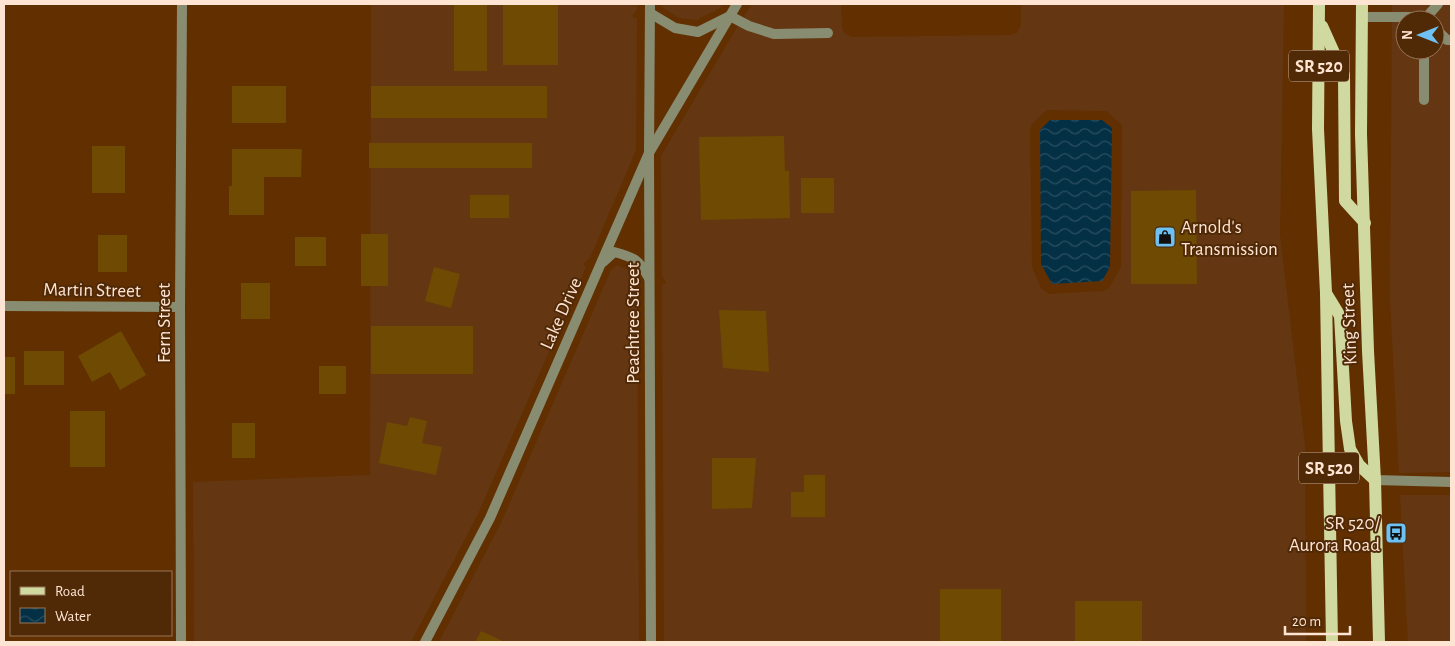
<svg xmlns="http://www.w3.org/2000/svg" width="1455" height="646" font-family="'Alegreya Sans',sans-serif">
<defs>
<pattern id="water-waves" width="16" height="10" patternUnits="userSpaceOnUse" patternTransform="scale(1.25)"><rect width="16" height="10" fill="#043046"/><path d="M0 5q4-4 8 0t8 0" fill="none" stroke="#2a4e60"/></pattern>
</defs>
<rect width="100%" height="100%" fill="#622f00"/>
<g fill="#643712" fill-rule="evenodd">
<path d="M371,4h266v6l-5,6 5,3 -1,131 -46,108 -7,6 3,3 -108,247 -67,128h-217l-1,-160 177,-7z"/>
<path d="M662,4h61l-3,4 -24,12 -17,-2 -17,-11z"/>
<path d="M752,4h89l1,24 2,5 8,4 158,-2 7,-2 4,-8v-21h263l-4,231 25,211 1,196h-642l-2,-357 4,-2 -4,-7 -1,-120 78,-132 8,-3 -3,-5zM1047,110l59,1 16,14 -1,142 -12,21 -6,3 -54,3 -8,-6 -9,-21 -2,-137 2,-6z"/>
<path d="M1392,4h59v468l-52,1 -9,-174zM1405,20h30v30h-30z"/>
<path d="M617,265l14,6 6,10 2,361h-200l62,-119 110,-253z"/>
<path d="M1400,495h51v147h-43z"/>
</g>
<path fill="url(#water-waves)" d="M1050,120h52l10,8 -2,139 -8,14 -50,3 -11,-20 -1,-134z"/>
<g fill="#6e4a02">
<rect x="454" y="4" width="33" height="67"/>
<rect x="503" y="4" width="55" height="61"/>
<rect x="232" y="86" width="54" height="37"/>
<rect x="371" y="86" width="176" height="32"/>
<path d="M784,136l1,35h4l1,47 -89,2 -2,-83z"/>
<rect x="369" y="143" width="163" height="25"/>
<rect x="92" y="146" width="33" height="47"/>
<path d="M232,149h70l-1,28h-37v38h-35v-29h3z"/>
<rect x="801" y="178" width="33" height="35"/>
<path d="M1196,190l1,94h-66v-93z"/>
<rect x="470" y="195" width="39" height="23"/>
<rect x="361" y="234" width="27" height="52"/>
<rect x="98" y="235" width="29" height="37"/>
<rect x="295" y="237" width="31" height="29"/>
<path d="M434,267l26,7 -9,34 -26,-7z"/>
<rect x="241" y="283" width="29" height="36"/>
<path d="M719,310l47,1 3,61 -46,-4z"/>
<rect x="371" y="326" width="102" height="48"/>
<path d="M121,331l25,44 -26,15 -10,-18 -18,10 -14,-26z"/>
<rect x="24" y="351" width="40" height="34"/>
<rect x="4" y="357" width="11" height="37"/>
<rect x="319" y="366" width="27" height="28"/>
<rect x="70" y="411" width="35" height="56"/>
<path d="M410,417l17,4 -5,22 20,4 -6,28 -57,-12 8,-41 20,4z"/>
<rect x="232" y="423" width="23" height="35"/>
<path d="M712,458h44l-4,50 -40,1z"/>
<path d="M804,475h21v42h-34v-25h13z"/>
<rect x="940" y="589" width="61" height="53"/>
<rect x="1075" y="601" width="67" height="41"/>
<path d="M481,631l24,11h-30z"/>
</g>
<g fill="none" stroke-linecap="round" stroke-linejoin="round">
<g stroke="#888d71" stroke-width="10">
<path d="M730,16l19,10 25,8 54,-1"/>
<path d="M1362,17h62l3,3"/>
<path d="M1424,20l14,-16"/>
<path d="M1435,28l12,12h4"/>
<path d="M1424,100v-50"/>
</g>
<g stroke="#888d71" stroke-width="10">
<path d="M649,154l2,488"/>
<path d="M4,306l176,1"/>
<path d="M1375,480l76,2"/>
<path d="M181,642l-1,-335 2,-303"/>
</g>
<g stroke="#888d71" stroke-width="10">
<path d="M650,13l25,15 23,4 32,-16"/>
<path d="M649,152l1,-148"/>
<path d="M603,262l11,-10c20,5 25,8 35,26"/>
<path d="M425,642l65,-124 159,-365 88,-149"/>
</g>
<g stroke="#d0daa0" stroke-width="12">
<path d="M1319,4l-1,125 8,164 6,349"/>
<path d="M1362,4l-1,130 7,217 7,129 4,162"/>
<path d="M1322,26l22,49 1,126 20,22"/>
<path d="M1326,293l14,23 6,105 4,28 9,16 16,15"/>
</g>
</g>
<defs>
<g id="shop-square" transform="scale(1.125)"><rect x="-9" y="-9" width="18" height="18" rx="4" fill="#6ec2f3" stroke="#502907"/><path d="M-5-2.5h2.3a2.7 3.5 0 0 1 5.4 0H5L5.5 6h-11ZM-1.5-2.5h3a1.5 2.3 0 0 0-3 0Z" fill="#111"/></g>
<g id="bus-square" transform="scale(1.125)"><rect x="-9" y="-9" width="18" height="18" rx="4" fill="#6ec2f3" stroke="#502907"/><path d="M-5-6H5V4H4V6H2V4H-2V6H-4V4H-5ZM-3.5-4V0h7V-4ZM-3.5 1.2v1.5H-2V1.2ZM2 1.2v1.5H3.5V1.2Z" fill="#111"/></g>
</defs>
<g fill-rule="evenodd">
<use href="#shop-square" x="1165" y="237"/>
<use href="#bus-square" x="1396" y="533"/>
</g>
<g text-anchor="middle" stroke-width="4" stroke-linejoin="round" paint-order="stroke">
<g fill="#502907" stroke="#caac96" stroke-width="1">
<rect x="1289" y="50.5" width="60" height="31" rx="4"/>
<rect x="1299" y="452.5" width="60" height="31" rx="4"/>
</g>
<g font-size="18" font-weight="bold" fill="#fee4d3">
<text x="1319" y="72">SR 520</text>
<text x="1329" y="474">SR 520</text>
</g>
<g font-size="19" fill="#fee4d3" stroke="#502907" text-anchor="start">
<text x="1181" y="233">Arnold's<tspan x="1181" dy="22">Transmission</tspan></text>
<text x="1380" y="529" text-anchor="end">SR 520/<tspan x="1380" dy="22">Aurora Road</tspan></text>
</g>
<g font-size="19" fill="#fee4d3" stroke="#502907">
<text transform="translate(92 289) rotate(1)" y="7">Martin Street</text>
<text transform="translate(560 313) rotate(-66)" y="7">Lake Drive</text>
<text transform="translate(163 323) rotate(-90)" y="7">Fern Street</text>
<text transform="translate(632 323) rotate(-90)" y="7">Peachtree Street</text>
<text transform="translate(1348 324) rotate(-92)" y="7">King Street</text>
</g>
</g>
<rect width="1455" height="646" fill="none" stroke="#fee4d3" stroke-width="10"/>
<rect x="10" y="571" width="162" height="65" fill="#502907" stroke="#967459"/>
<rect x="20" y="587" width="25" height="8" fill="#d0daa0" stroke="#967459"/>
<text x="55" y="596" font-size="15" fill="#fee4d3">Road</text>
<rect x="20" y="608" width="25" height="15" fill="url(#water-waves)" stroke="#967459"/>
<text x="55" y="621" font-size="15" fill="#fee4d3">Water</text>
<g transform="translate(1420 35) rotate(270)"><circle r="24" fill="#502907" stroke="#967459"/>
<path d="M0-4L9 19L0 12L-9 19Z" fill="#6ec2f3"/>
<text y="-8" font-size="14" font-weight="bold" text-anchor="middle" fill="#fee4d3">N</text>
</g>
<path d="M1285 626v8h65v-8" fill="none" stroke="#fee4d3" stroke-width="2.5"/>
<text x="1292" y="626" font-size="15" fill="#fee4d3" stroke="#502907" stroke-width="4" paint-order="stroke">20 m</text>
</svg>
